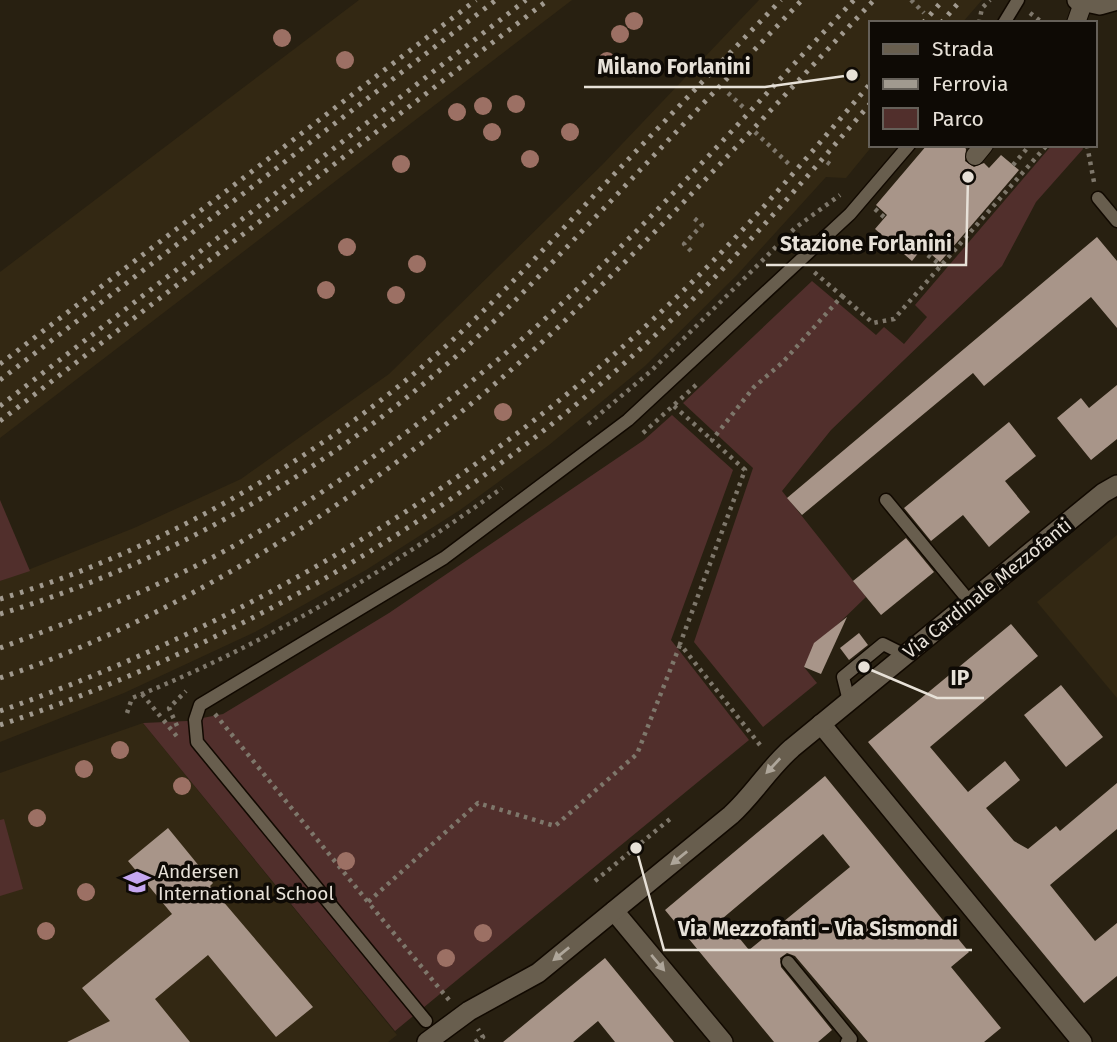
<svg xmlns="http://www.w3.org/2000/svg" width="1117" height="1042" font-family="'Fira Sans',sans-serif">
<rect width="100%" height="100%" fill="#282011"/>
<g fill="#332813">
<path d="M359,0h213l-572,438v-166z"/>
<path d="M759,0h223l-20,23h-92v122h3l-27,33 -20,-1 -89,98 -92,91 -96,79 -89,65 -94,60 -111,62 -131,61 -124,49v-161l134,-53 107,-49 148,-105 214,-210z"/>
<path d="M1117,535v163l-80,-96z"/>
<path d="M143,723l254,312 -9,7h-388v-269z"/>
</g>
<g fill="#512f2c">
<path d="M1052,145h30l1,4 -47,53 -34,64 -171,164 -49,61 84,106 -31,30 -31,40 13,16 -54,44 -69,-85 59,-174 -70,-65 129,-122 64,54 8,-8 20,17 23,-27 -12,-12z"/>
<path d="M672,415l61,55 -62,170 78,100 -354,291 -252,-308 44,-2 36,-7 166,-101 255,-173z"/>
<path d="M0,500l30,71 -30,10z"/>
<path d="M4,819l19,70 -23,7v-76z"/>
</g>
<g fill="#a89589" fill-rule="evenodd">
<path d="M927,145h36l3,4 -1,12 9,6 10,-4 5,5 12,-13 18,15 -79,92 -17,-15 -11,14 -37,-32 12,-14 -11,-10z"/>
<path d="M1097,237l20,24v67l-26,-31 -107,89 -11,-13 -171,142 -15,-17z"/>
<path d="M1117,385v54l-26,21 -34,-42 24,-20 8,10z"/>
<path d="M1009,422l27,34 -31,25 25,31 -41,35 -26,-32 -32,26 -27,-33z"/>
<path d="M906,538l28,34 -53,43 -28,-34z"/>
<path d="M847,617l-26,57 -17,-7 10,-24z"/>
<path d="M1011,624l27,32 -108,91 38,45 37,-31 15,19 -34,28 28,33 14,8 28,-23 4,5 57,-48v46l-67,56 45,56 22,-18v53l-33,27 -216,-261z"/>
<path d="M859,633l9,12 -19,15 -9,-12z"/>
<path d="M1061,685l42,52 -37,30 -42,-52z"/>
<path d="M825,776l144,176 -18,15 50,61 -17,14h-116l-73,-86 -8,-3 -7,5 1,9 51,63 -14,12h-44l-109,-132zM823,834l27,33 -101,83 -26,-32z"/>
<path d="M168,828l45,55 -3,3 103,121 -37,30 -68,-82 -53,44 35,43h-123l43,-21 -28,-33 90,-74 -44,-53z"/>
<path d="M605,958l69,84h-59l-17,-21 -25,21h-70z"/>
</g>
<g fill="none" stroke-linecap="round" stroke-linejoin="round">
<g stroke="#110900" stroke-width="15">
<g id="service">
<path d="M1004,23l14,-23"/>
<path d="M1098,198l19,23"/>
<path d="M886,500l84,102"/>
<path d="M849,701l-6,-24 40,-33 22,11"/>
<path d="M788,962l63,77 -4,3"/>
<path d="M426,1021l-229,-279 -2,-22 5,-15 244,-147 184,-138 222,-206 59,-69"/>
</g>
</g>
<g stroke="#110900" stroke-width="20">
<g id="pedestrian">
<path d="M1076,23l7,-20"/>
<path d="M975,156l9,-11"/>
</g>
</g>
<g stroke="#110900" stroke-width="22">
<g id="minor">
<path d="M1077,0l23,5 17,-5"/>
<path d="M821,724l261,318"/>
<path d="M614,911l109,131"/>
<path d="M427,1042l42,-31 69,-38 193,-158c23,-21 38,-47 61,-67l311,-255 14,-8"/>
</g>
</g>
<g stroke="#7e776b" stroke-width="4.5" stroke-dasharray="3.5 5" stroke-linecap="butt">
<path d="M911,0l13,13"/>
<path d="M1030,13l13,10"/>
<path d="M979,23l3,-15 8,-8"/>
<path d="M728,93l15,14"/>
<path d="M755,132l36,34"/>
<path d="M1087,145l7,37"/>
<path d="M827,162l4,3"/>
<path d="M1013,165l17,-20"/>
<path d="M875,209l10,9"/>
<path d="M921,250l21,16"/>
<path d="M691,251l-7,-7 18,-19 -8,-7"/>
<path d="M842,296l31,27 21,-4 153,-174"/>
<path d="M674,406l38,34"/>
<path d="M588,424l63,-53 144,-143 45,-33"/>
<path d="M643,433l53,-48"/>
<path d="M142,694l37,45"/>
<path d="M127,713l5,-15c133,-53 254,-127 370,-210"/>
<path d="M215,714l153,188"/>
<path d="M177,726l-8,-18 17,-17"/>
<path d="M760,745l-80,-101 65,-174 -33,-30 42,-53 29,-25 59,-66 -28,-24"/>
<path d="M595,881l75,-62"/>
<path d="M449,1000l-81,-98 110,-99 77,23 82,-72 43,-109"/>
<path d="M475,1042l8,-5 -5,-8"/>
</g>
<use href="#service" stroke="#685e4e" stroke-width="12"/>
<use href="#pedestrian" stroke="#685e4e" stroke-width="18"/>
<use href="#minor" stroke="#685e4e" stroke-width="19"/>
<g stroke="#a19a8f" stroke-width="5" stroke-dasharray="3.5 7" stroke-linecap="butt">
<path d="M923,23l20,-23"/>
<path d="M941,23l20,-23"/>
<path d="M0,364l476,-364"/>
<path d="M0,380l496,-380"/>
<path d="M0,406l526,-406"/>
<path d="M0,421l548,-421"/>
<path d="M0,599c164,-49 333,-148 458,-264 51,-47 97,-98 144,-148 59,-62 119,-125 179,-187"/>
<path d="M0,614c162,-49 311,-134 440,-244 61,-51 114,-110 169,-167 64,-68 128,-135 193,-203"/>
<path d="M0,648c78,-29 157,-60 230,-100 92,-51 178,-114 259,-181 133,-109 247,-243 365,-367"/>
<path d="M0,678c205,-69 419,-216 574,-366 104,-100 201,-207 300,-312"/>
<path d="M0,711c254,-89 490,-233 683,-420 67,-65 127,-137 187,-207"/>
<path d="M0,725c256,-86 498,-234 691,-424 63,-62 121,-130 179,-197"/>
</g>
</g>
<g fill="#9c7064">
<circle cx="634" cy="21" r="9"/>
<circle cx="620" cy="34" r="9"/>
<circle cx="282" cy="38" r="9"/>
<circle cx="345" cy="60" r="9"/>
<circle cx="607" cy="61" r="9"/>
<circle cx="516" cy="104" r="9"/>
<circle cx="483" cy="106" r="9"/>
<circle cx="457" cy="112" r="9"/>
<circle cx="492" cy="132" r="9"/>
<circle cx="570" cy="132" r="9"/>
<circle cx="530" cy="159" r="9"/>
<circle cx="401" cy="164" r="9"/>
<circle cx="347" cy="247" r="9"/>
<circle cx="417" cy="264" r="9"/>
<circle cx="326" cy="290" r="9"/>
<circle cx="396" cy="295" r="9"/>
<circle cx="503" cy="412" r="9"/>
<circle cx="120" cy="750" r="9"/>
<circle cx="84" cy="769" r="9"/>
<circle cx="182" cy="786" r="9"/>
<circle cx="37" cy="818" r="9"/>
<circle cx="346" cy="861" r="9"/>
<circle cx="86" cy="892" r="9"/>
<circle cx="46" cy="931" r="9"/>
<circle cx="483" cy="933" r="9"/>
<circle cx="446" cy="958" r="9"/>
</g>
<defs><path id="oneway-solid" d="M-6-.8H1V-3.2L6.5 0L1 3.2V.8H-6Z" transform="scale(1.75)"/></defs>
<g fill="#aea69a">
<use href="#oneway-solid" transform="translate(773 766) rotate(133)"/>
<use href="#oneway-solid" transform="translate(679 858) rotate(141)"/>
<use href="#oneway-solid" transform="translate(561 954) rotate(141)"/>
<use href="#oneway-solid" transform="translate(658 963) rotate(50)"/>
</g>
<defs>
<g id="school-bare" transform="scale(2.1)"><path d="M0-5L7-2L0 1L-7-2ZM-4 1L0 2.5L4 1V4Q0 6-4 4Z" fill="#c5a7f1" stroke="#0e0a05" stroke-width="2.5" paint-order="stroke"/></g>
</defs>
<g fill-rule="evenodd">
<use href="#school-bare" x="137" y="882"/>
</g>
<g text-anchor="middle" stroke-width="7" stroke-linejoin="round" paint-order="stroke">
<g font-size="19" fill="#e7e1d8" stroke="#0e0a05">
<text transform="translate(987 588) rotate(-39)" y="7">Via Cardinale Mezzofanti</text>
</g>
<g font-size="19" fill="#e7e1d8" stroke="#0e0a05" text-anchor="start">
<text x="158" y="878">Andersen<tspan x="158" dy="22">International School</tspan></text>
</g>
</g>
<path fill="none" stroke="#e7e1d8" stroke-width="2.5" d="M852 75L765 87H584M968 177L966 265H766M864 667L937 698H984M636 848L664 950H972"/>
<g fill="#e7e1d8" stroke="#0e0a05" stroke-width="2.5">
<circle cx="852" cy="75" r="7"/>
<circle cx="968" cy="177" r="7"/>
<circle cx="864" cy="667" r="7"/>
<circle cx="636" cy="848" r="7"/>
</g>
<g font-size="21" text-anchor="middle" font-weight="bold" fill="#e7e1d8" stroke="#0e0a05" stroke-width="7" stroke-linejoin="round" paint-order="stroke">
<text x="674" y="74">Milano Forlanini</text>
<text x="866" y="251">Stazione Forlanini</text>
<text x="960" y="685">IP</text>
<text x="818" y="936">Via Mezzofanti - Via Sismondi</text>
</g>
<rect x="869" y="21" width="228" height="126" fill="#0e0a05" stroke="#656059" stroke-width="2"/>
<rect x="883" y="44" width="35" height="10" fill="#685e4e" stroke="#656059" stroke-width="2"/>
<text x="932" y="56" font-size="21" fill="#e7e1d8">Strada</text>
<rect x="883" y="79" width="35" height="10" fill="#a19a8f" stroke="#656059" stroke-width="2"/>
<text x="932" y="91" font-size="21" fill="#e7e1d8">Ferrovia</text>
<rect x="883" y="108" width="35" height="21" fill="#512f2c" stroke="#656059" stroke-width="2"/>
<text x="932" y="126" font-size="21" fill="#e7e1d8">Parco</text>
</svg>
